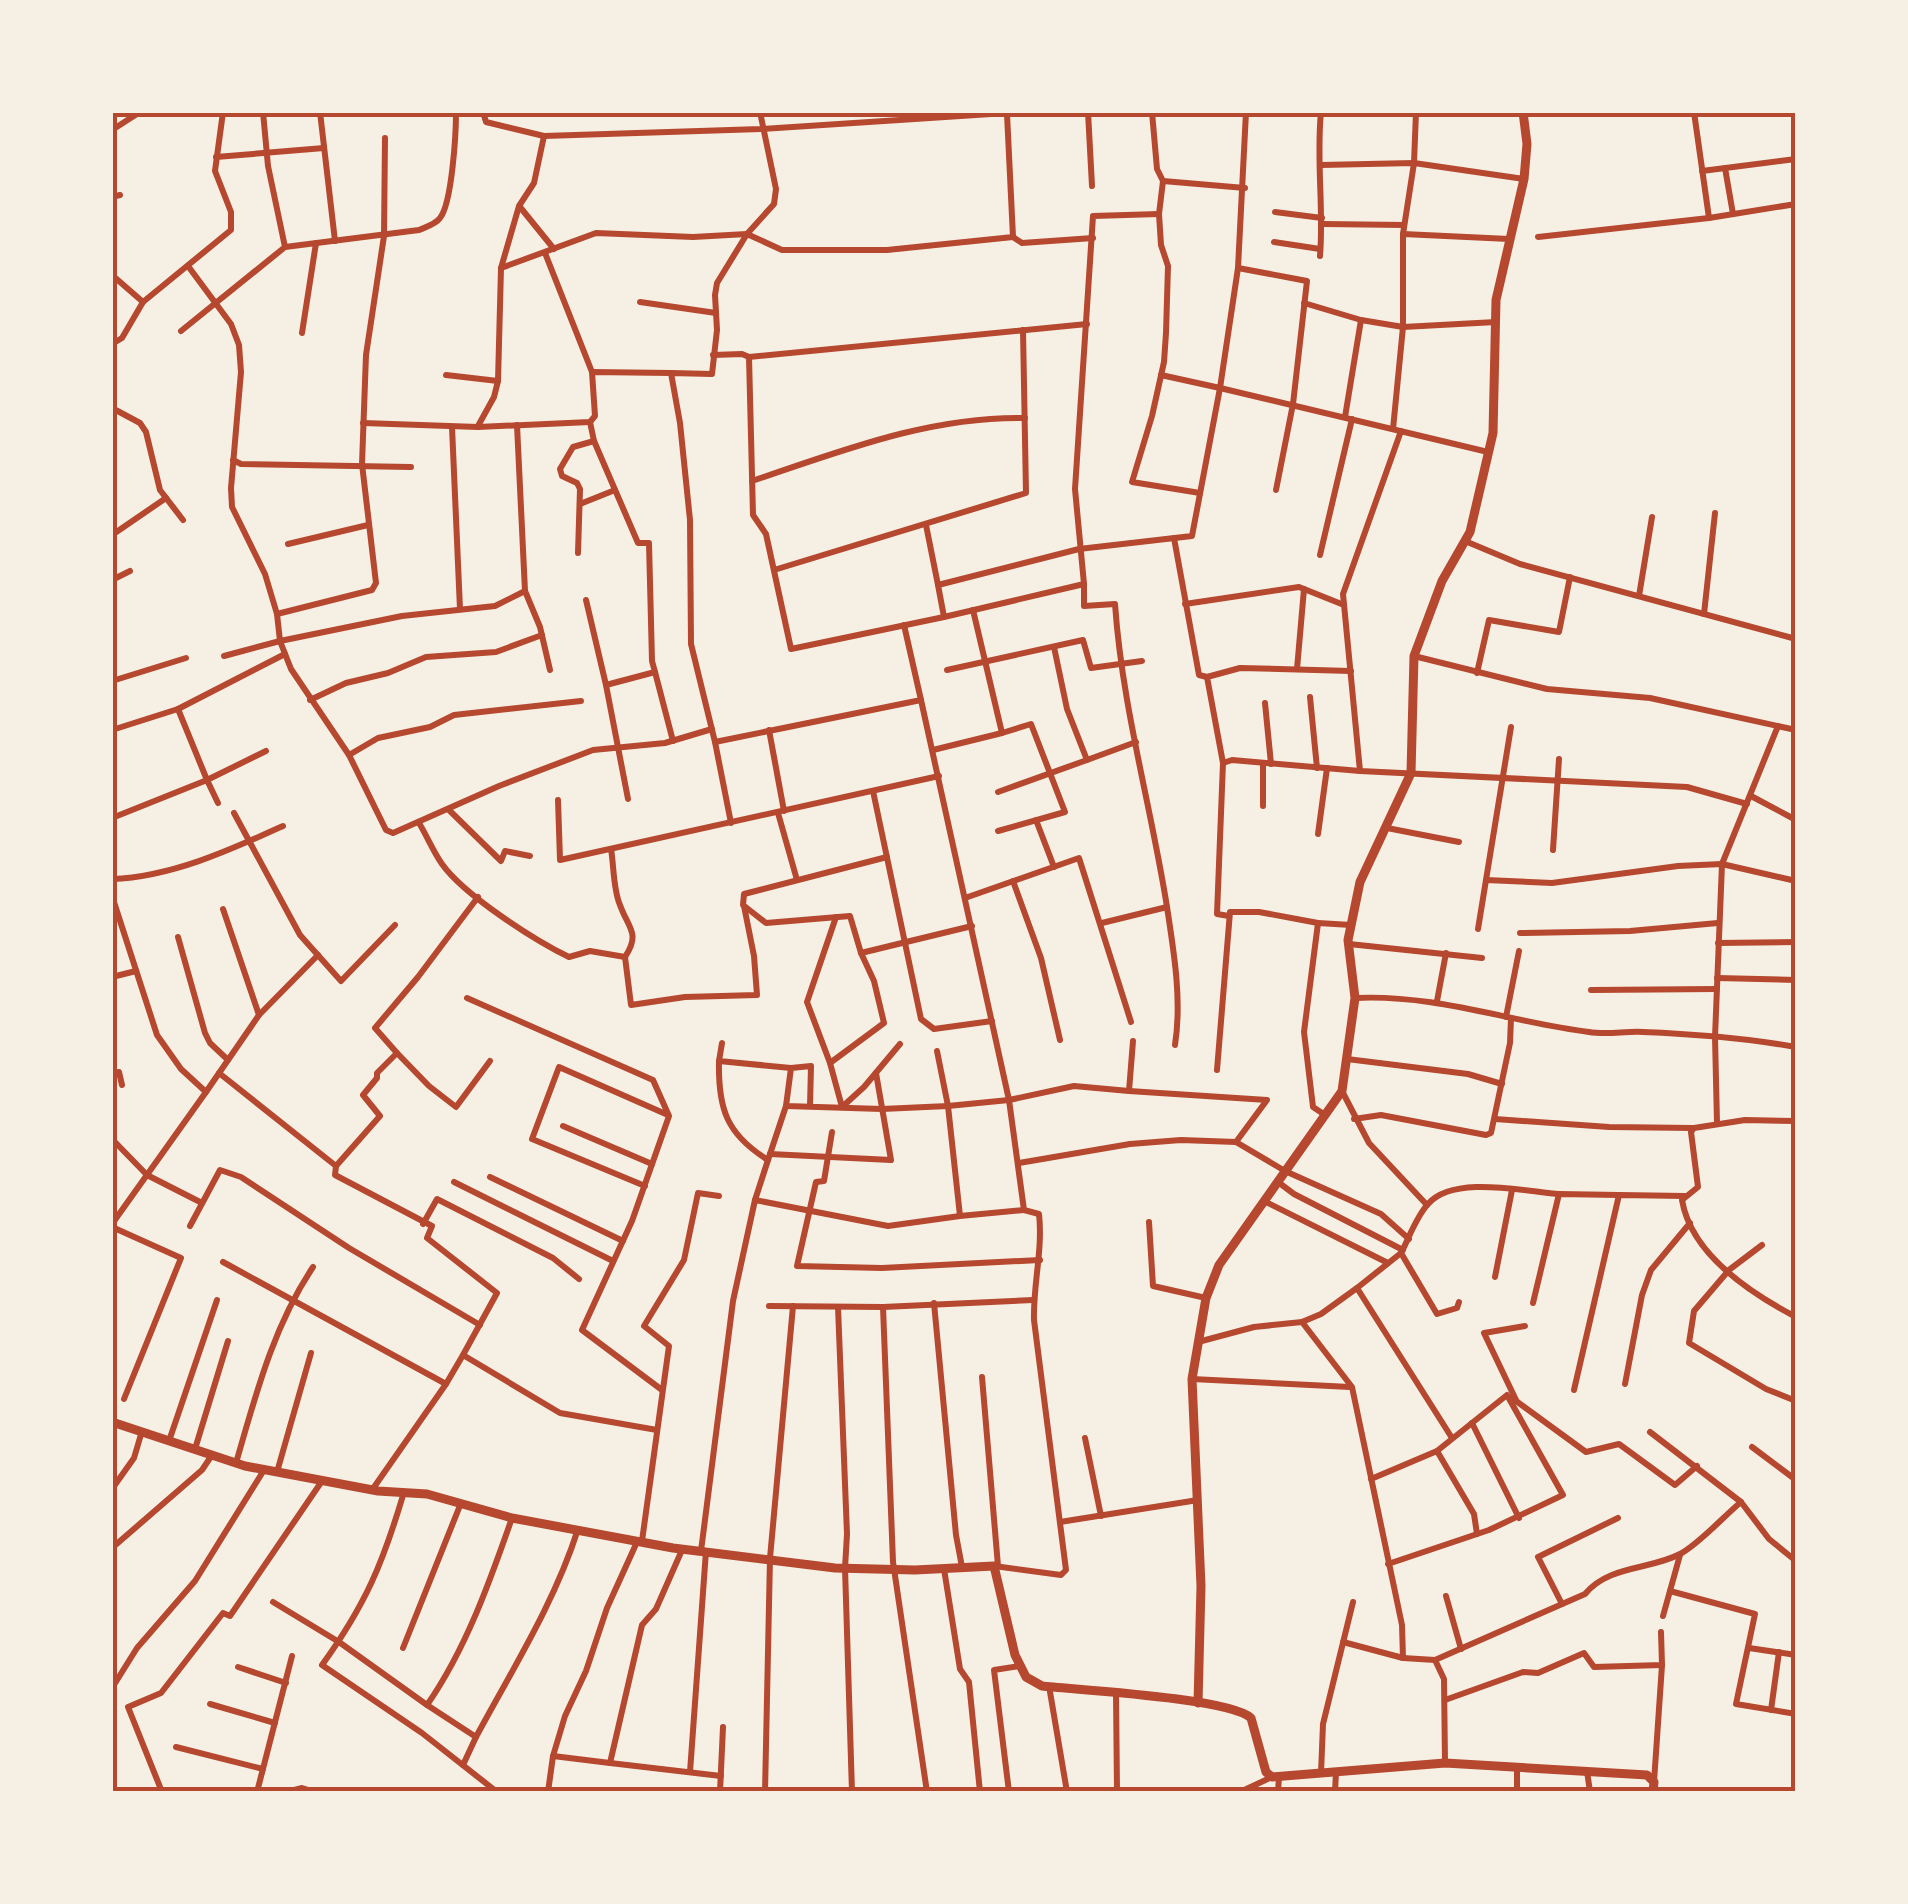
<svg xmlns="http://www.w3.org/2000/svg" width="1908" height="1904" font-family="'PT Sans',sans-serif">
<rect width="100%" height="100%" fill="#f6efe4"/>
<g fill="none" stroke-linecap="round" stroke-linejoin="round">
<g stroke="#b5482f" stroke-width="6">
<path d="M263,112l5,54 17,81"/>
<path d="M320,112l15,129"/>
<path d="M483,112l3,10 58,14 217,-7 260,-17"/>
<path d="M760,112l16,77 -2,15 -27,30 -30,49 -2,12 2,35 -5,44 -41,-1 9,50 10,97 1,124 24,98 206,-42 -17,-75"/>
<path d="M1088,112l4,74"/>
<path d="M1152,112l5,57 6,12 -4,33 2,31 7,21 -2,67 -2,29 -12,54 -20,66 68,11"/>
<path d="M1694,112l15,106"/>
<path d="M112,130l28,-18"/>
<path d="M216,157l108,-9"/>
<path d="M1321,165l93,-2 110,16"/>
<path d="M1725,168l8,46"/>
<path d="M1702,171l94,-12"/>
<path d="M1163,181l82,7"/>
<path d="M112,197l8,-2"/>
<path d="M520,207l34,42"/>
<path d="M1275,212l47,6"/>
<path d="M1159,214l-66,2 -18,273 9,95 -140,33 -6,-32 141,-36 113,-13 28,-148 268,64"/>
<path d="M1323,224l81,1"/>
<path d="M1403,234l11,-71 2,-51"/>
<path d="M1013,237l9,6 71,-5"/>
<path d="M1538,237l171,-19 87,-14"/>
<path d="M1274,242l46,7"/>
<path d="M545,253l47,119"/>
<path d="M1320,256c4,-48 -4,-96 1,-144"/>
<path d="M188,266l43,58 8,21 2,27 -10,116 1,19 33,67 12,40 3,27 11,28 58,86 37,75 7,3 106,-47 94,-36 72,-7 47,-14"/>
<path d="M501,268l95,-35 97,4 54,-3 35,16h105l126,-13 -6,-123"/>
<path d="M1238,268l69,13 -14,123 -17,86"/>
<path d="M112,275l31,27"/>
<path d="M640,302l76,11"/>
<path d="M1304,303l57,17 42,7 93,-5"/>
<path d="M181,331l104,-84 134,-17c7,-3 17,-6 21,-12 12,-15 16,-84 16,-106"/>
<path d="M302,333l14,-90"/>
<path d="M112,344l10,-6 21,-36 88,-72v-18l-16,-41 8,-59"/>
<path d="M713,355l29,-1 7,3"/>
<path d="M446,375l52,6"/>
<path d="M1161,375l59,13 18,-120 8,-156"/>
<path d="M112,408l28,15 6,9 14,58 23,30"/>
<path d="M1345,417l16,-97"/>
<path d="M363,423l115,4 112,-5 5,-6 -3,-44 79,1"/>
<path d="M478,426l16,-29 4,-16 3,-113 18,-62 15,-23 10,-47"/>
<path d="M452,427l8,182"/>
<path d="M1393,429l10,-102v-93l106,5"/>
<path d="M1401,431l-58,163 17,177 327,16 60,17"/>
<path d="M233,460l8,4 170,3"/>
<path d="M752,481c89,-30 178,-65 273,-63"/>
<path d="M580,504l35,-14"/>
<path d="M926,525l12,60"/>
<path d="M112,535l54,-37"/>
<path d="M1174,538l25,137 8,2"/>
<path d="M1465,541l55,23 276,75"/>
<path d="M288,544l80,-19"/>
<path d="M578,553l2,-64 -3,-6 -15,-7 -2,-7 13,-22 21,-6"/>
<path d="M1320,555l32,-136"/>
<path d="M774,570l252,-77 -3,-163"/>
<path d="M112,580l18,-9"/>
<path d="M1084,584v22l31,-2c7,102 36,202 52,303 7,46 15,93 8,138"/>
<path d="M525,591l15,36 10,43"/>
<path d="M1639,596l13,-79"/>
<path d="M586,600l20,85 49,-13 -3,-11 -3,-118h-11l-44,-102 -4,-19"/>
<path d="M1185,604l114,-17 45,18"/>
<path d="M277,614l95,-24 4,-7 -14,-119 4,-109 18,-119 1,-98"/>
<path d="M1704,614l11,-101"/>
<path d="M944,617l-153,32 -25,-115 -13,-19 -4,-158 338,-33"/>
<path d="M1054,647l13,62 20,51 49,-18"/>
<path d="M224,656l56,-15 122,-25 93,-10 30,-15 -8,-166"/>
<path d="M1414,656l133,33 103,9 146,32"/>
<path d="M1297,669l7,-80"/>
<path d="M947,670l136,-30 8,28 51,-7"/>
<path d="M1351,671l-111,-3 -33,9 16,86 9,-3 128,11"/>
<path d="M655,672l18,69"/>
<path d="M1477,673l12,-53 70,12 11,-55"/>
<path d="M112,681l74,-23"/>
<path d="M606,685l22,114"/>
<path d="M1310,697l7,71"/>
<path d="M310,700l36,-17 42,-10 38,-16 70,-5 46,-17"/>
<path d="M921,700l88,400 15,110 15,4c4,36 -6,70 -5,106l32,250 -5,5 -67,-9"/>
<path d="M1265,703l6,61"/>
<path d="M178,709l107,-55"/>
<path d="M112,730l66,-21 29,71 59,-29"/>
<path d="M769,730l15,81"/>
<path d="M715,742l16,81"/>
<path d="M933,750l69,-17 -29,-123"/>
<path d="M349,755l29,-17 52,-11 24,-12 127,-14"/>
<path d="M1223,763l-6,151 12,2"/>
<path d="M873,791l48,228 13,10 58,-8"/>
<path d="M998,792l89,-32"/>
<path d="M1751,796l45,24"/>
<path d="M558,800l2,60 379,-84"/>
<path d="M1263,806v-43"/>
<path d="M449,810l52,51 4,-10 25,5"/>
<path d="M234,813l66,122 41,46 54,-56"/>
<path d="M778,813l19,67"/>
<path d="M112,818l95,-38 11,23"/>
<path d="M1036,820l18,47"/>
<path d="M419,823c8,13 14,28 23,41 22,31 92,76 127,93l21,-6 35,6"/>
<path d="M1387,828l72,14"/>
<path d="M998,831l67,-19 -34,-88 -29,9"/>
<path d="M1318,834l9,-66"/>
<path d="M611,849c3,17 2,40 9,56 8,23 21,28 5,52l6,48 54,-8 72,-2 -3,-39 -10,-50"/>
<path d="M1553,850l6,-91"/>
<path d="M887,857l-143,37 -1,11 23,18 84,-7 11,37 111,-27"/>
<path d="M112,879c59,-2 118,-29 171,-53"/>
<path d="M1486,880l25,-153"/>
<path d="M1013,881l28,77 19,82"/>
<path d="M112,896l45,139 24,34 25,23 53,-77 59,-60"/>
<path d="M965,898l114,-40 52,164"/>
<path d="M223,909l36,106"/>
<path d="M836,917l-29,85 23,61 54,-40 -10,-42 -13,-28"/>
<path d="M1102,923l65,-16"/>
<path d="M1478,929l8,-49 66,3 126,-17 44,-2 74,17"/>
<path d="M1520,933l110,-2 88,-8"/>
<path d="M178,937l27,96 5,10 18,17"/>
<path d="M1718,943l78,-1"/>
<path d="M1349,944l133,14"/>
<path d="M112,977l24,-6"/>
<path d="M1717,978l79,2"/>
<path d="M1591,990l126,-1"/>
<path d="M467,998l186,82 16,36 -37,105 -50,109 80,60"/>
<path d="M1355,998c81,-4 155,24 234,34 18,3 36,-1 54,0 51,2 102,6 153,15"/>
<path d="M1437,1001l9,-48"/>
<path d="M1506,1017l13,-66"/>
<path d="M1133,1041l-4,50 138,9 -31,42"/>
<path d="M722,1043l-3,18 72,7"/>
<path d="M937,1051l11,55 12,110 64,-6"/>
<path d="M397,1053l32,33 27,21 34,-46"/>
<path d="M1347,1059l121,15 34,10"/>
<path d="M719,1061c-1,47 7,73 49,99l18,-54"/>
<path d="M830,1063l12,44 22,-20 36,-43"/>
<path d="M1217,1070l13,-158h29l59,11"/>
<path d="M112,1073l7,-1 3,13"/>
<path d="M219,1073l117,93 44,-50 -17,-21 14,-17v-5l20,-20 -22,-25 43,-51 60,-80"/>
<path d="M1342,1091l27,52 58,62"/>
<path d="M810,1106l1,-40 -20,2 -5,38 96,3 66,-3 61,-6 65,-14 55,5"/>
<path d="M1325,1115l-12,-8 -9,-75 14,-109 33,2"/>
<path d="M1354,1119l27,-4 105,20 5,-2 19,-90 1,-25"/>
<path d="M1495,1119l114,8 84,1"/>
<path d="M1796,1121l-51,-1 -51,8 -3,4 7,55 -16,13c9,54 70,94 114,117"/>
<path d="M1717,1123l-2,-86 7,-173 56,-138"/>
<path d="M563,1126l89,38"/>
<path d="M832,1132l-8,49 -8,1 -19,84 85,2 158,-8"/>
<path d="M112,1139l35,36 55,28"/>
<path d="M770,1154l121,6 -15,-87"/>
<path d="M768,1160l-13,40 133,26 72,-10"/>
<path d="M1019,1163l111,-19 51,-4 55,2 49,29 96,43 28,25"/>
<path d="M336,1166l-1,9 97,51 -5,12 70,55 -34,62"/>
<path d="M490,1177l133,64"/>
<path d="M454,1182l159,79"/>
<path d="M1278,1182l16,12 109,56"/>
<path d="M645,1186l-113,-47 27,-72 109,48"/>
<path d="M1264,1201l124,62"/>
<path d="M1149,1222l4,64 53,12"/>
<path d="M112,1224l94,-132"/>
<path d="M423,1224l14,-25 116,59 26,21"/>
<path d="M190,1226l30,-56 21,7 108,71 131,77"/>
<path d="M112,1227l69,31 -57,141"/>
<path d="M1762,1245l-33,25 -35,41 -5,32 77,46 30,12"/>
<path d="M1401,1253c8,-15 15,-36 27,-49 25,-29 95,-13 131,-10"/>
<path d="M223,1262l223,122 -74,106"/>
<path d="M1495,1277l17,-87"/>
<path d="M1357,1288l44,-35 36,61 20,-6 2,-6"/>
<path d="M934,1303l22,232 6,32"/>
<path d="M1533,1303l26,-109 60,1"/>
<path d="M769,1306l114,1 150,-7"/>
<path d="M838,1307l9,227 -2,34 7,224"/>
<path d="M883,1307l10,255 34,230"/>
<path d="M1302,1322l50,65 50,238 1,33 -60,-16"/>
<path d="M1198,1342l56,-15 48,-5 19,-8 36,-26 95,150"/>
<path d="M982,1377l16,189"/>
<path d="M1192,1379l158,8"/>
<path d="M446,1384l17,-29 97,58 97,17"/>
<path d="M1625,1384l17,-89 9,-25 39,-47"/>
<path d="M1574,1390l45,-195 66,1"/>
<path d="M1512,1398l74,54 33,-8 56,41 22,-19"/>
<path d="M1516,1400l-32,-67 41,-7"/>
<path d="M1472,1423l47,95"/>
<path d="M1650,1432l91,70 28,37 27,22"/>
<path d="M1085,1438l16,78"/>
<path d="M169,1441l48,-141"/>
<path d="M1752,1447l44,33"/>
<path d="M195,1449l33,-108"/>
<path d="M1437,1451l37,63 3,20"/>
<path d="M236,1463c20,-69 37,-136 77,-196"/>
<path d="M277,1472l34,-119"/>
<path d="M1371,1479l66,-28 70,-56 56,100 -74,35 -101,34"/>
<path d="M112,1489l22,-31 8,-27"/>
<path d="M404,1492c-21,71 -38,112 -82,173l100,68 75,59"/>
<path d="M1060,1522l138,-22"/>
<path d="M642,1541l27,-195 -25,-20 40,-66 14,-67 21,3"/>
<path d="M112,1548l90,-78 10,-15"/>
<path d="M701,1551l32,-250 22,-101"/>
<path d="M944,1569l16,100 9,13 11,110"/>
<path d="M1670,1591l85,23 -19,90 60,10"/>
<path d="M1446,1596l15,53"/>
<path d="M273,1602l66,40 88,63c39,-56 63,-124 85,-187"/>
<path d="M1562,1604l-24,-47 80,-39"/>
<path d="M1663,1616l17,-61"/>
<path d="M403,1648l58,-145"/>
<path d="M1749,1648l47,7"/>
<path d="M1403,1658l32,2 150,-66c24,-29 65,-24 95,-40 19,-10 43,-37 61,-52"/>
<path d="M1435,1660l9,19 1,84"/>
<path d="M238,1667l48,16"/>
<path d="M1049,1686l18,106"/>
<path d="M112,1688l25,-40 58,-67 69,-111"/>
<path d="M1116,1693l1,99"/>
<path d="M1445,1700l78,-28 15,1 46,-20 10,14 68,-2 -1,-33"/>
<path d="M210,1704l65,19"/>
<path d="M427,1705l49,32 -13,28"/>
<path d="M1771,1710l8,-58"/>
<path d="M476,1737c36,-67 79,-135 102,-208"/>
<path d="M176,1747l87,22"/>
<path d="M553,1756l57,7 32,-138 14,-16 26,-59"/>
<path d="M610,1763l111,13"/>
<path d="M1517,1767v25"/>
<path d="M1587,1771l3,21"/>
<path d="M690,1772l16,-221"/>
<path d="M1321,1773l2,-49 30,-122"/>
<path d="M1654,1782l8,-117"/>
<path d="M112,1786l3,6"/>
<path d="M162,1792l-34,-85 33,-14 62,-80 7,3 92,-135"/>
<path d="M257,1792l35,-136"/>
<path d="M287,1792l15,-4 13,4"/>
<path d="M548,1792l5,-36 12,-40 21,-45 21,-63 30,-66"/>
<path d="M720,1792l3,-65"/>
<path d="M765,1792l5,-234 23,-252"/>
<path d="M1009,1792l-15,-122 26,-4"/>
<path d="M1240,1792l32,-15"/>
<path d="M1278,1792l1,-15"/>
<path d="M1335,1792l1,-20"/>
</g>
<g stroke="#b5482f" stroke-width="9">
<path d="M112,1422l133,44 133,25 49,3 85,24 161,30 162,20 80,2 79,-4 21,89 11,22 16,9c37,4 187,12 209,32l15,54 6,5 173,-14 202,12 7,7 -1,10"/>
<path d="M1198,1703l3,-117 -9,-207 14,-81 13,-33 123,-174 13,-93 -7,-58 12,-58 51,-109 3,-117 28,-75 28,-49 23,-99 3,-133 28,-121 3,-35 -4,-32"/>
</g>
</g>
<rect width="1908" height="1904" fill="none" stroke="#f6efe4" stroke-width="230"/>
<rect x="115" y="115" width="1678" height="1674" fill="none" stroke="#b5482f" stroke-width="4"/>
</svg>
